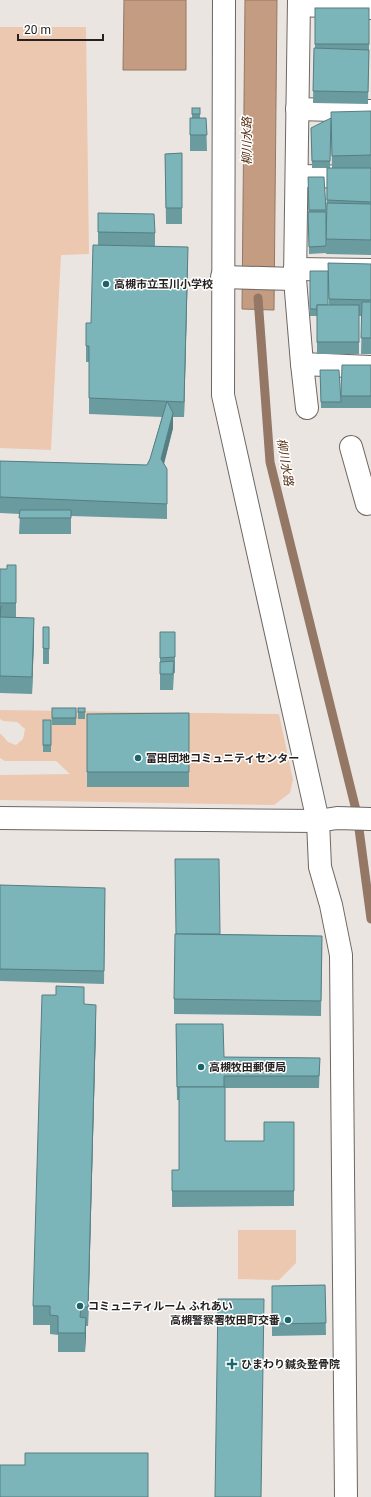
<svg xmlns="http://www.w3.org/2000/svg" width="371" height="1497" font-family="Roboto,'Noto Sans JP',sans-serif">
<rect width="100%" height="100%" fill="#ebe5e1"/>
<g fill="#ecc8b1">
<path d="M0,27h86l3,227 -28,1 -10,195 -51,-2z"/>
<path d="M0,710l279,4 14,66 -3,13 -16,12 -274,-5v-25l70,-1 -14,-13h-51l-5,-3v-24h1l7,8 8,3 7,-6 2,-10 -8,-7 -14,-1 -3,-2z"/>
<path d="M238,1230h58v33l-17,17 -41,-1z"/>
</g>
<g fill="#c49c82" stroke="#947765">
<path d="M124,0h62v70h-63z"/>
<path d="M245,0h32l-3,310 -32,-1z"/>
</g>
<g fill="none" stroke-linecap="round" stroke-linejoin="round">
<path stroke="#947765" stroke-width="9" d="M258,298l12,164 87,352 14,105"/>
<g stroke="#6d6764" stroke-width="24">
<g id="street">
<path d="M224,0l-1,395 95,426 2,46 11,38 10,50 5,542"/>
<path d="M299,0l-4,279 7,85 5,44"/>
<path d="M299,5l72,3"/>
<path d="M297,109l74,2"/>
<path d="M297,176l74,1"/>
<path d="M295,269l76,1"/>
<path d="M222,277l73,2"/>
<path d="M302,364l69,3"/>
<path d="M351,447l16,57"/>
<path d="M0,818l318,3 19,-3 34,1"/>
</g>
</g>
<use href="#street" stroke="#fff" stroke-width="22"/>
</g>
<g fill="#6a9b9f">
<path d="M315,8h54v49l-1,47 -55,-1 1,-55h1z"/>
<path d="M192,108h8v10h6l1,33h-17v-33h2z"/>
<path d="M371,111v57h-34h34v87l-45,-1 1,-86h5l-1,-44 -1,44h-18l-1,-40z"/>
<path d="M182,153v71h-16l-1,-70z"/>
<path d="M308,177l18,33v43l-17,1z"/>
<path d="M98,213l57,20v13l33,16 -4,155h-11v11l-9,36 3,5v50l-96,-3v18h-52l1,-20 -20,-1v-52l147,4 3,-6 12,-42 -73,-3v-52h-3v-39h5l7,-78z"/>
<path d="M328,263l43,1v90h-10l1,-38h-3v38h-42v-38h-7v-45l18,34h1z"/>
<path d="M371,365v43h-30v-12z"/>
<path d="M320,370l21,32v6h-20z"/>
<path d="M16,565v52l18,19 -2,58 -32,-1v-124h7z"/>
<rect x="43" y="627" width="6" height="37"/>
<path d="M160,632h15v41h-1l-1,17h-13z"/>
<rect x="52" y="708" width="24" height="17"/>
<rect x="78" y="708" width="7" height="11"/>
<path d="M189,713v74h-102v-73z"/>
<rect x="43" y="720" width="8" height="32"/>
<path d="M0,885l105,15 -1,84 -104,-3z"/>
<path d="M220,934l102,2 -1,80 -147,-2v-15z"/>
<path d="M84,1004l12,20 -8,302h-2l-1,26h-27v-17l-8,-1v-9h-17v-19z"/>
<path d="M176,1024l48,33 96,1 -1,30h-94v53h39l30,-19v84l-122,1v-37h7v-70h-2z"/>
<path d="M325,1285l1,50 -54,1v-50z"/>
</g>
<g fill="#567e82">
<path d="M188,247v15l-4,155v-15z"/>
<path d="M173,413v15l-12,47v-16z"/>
<path d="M34,618v18l-2,58v-17z"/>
<path d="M96,1005v19l-8,302v-19z"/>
<path d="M86,1318v19l-1,15v-19z"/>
</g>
<g fill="#7bb4b9" stroke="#567e82">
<rect x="315" y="8" width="54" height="36"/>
<path d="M314,48l55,2 -1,42 -55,-1z"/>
<rect x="192" y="108" width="8" height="6"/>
<path d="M371,111v44l-39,1 -1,-44z"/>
<path d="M190,118h16l1,17h-17z"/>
<path d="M331,118l-1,43h-18l-1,-33z"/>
<path d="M182,153v55h-16l-1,-54z"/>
<path d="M327,168h44v34l-44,-2z"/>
<path d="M308,177h16l2,33h-17z"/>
<path d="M327,203l44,1v36l-45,-1z"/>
<path d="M308,212h18v34l-17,1z"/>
<path d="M98,213l56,1 1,19 -57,-1z"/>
<path d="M93,245l95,2 -4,155 -95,-4v-52h-3v-23h5z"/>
<path d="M328,263l43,1v36l-42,-1z"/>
<path d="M310,271h18v34h-11v4h-7z"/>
<path d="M362,302h9v36h-10z"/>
<rect x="317" y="305" width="42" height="37"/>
<path d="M342,365h29v31h-30z"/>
<path d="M320,370h19l2,32h-20z"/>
<path d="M167,401l6,12 -12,46 6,10v35l-167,-7v-36l147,4 3,-6z"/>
<path d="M20,510h51v8h-52z"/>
<path d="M7,565h9v38h-16v-34h7z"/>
<path d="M0,606h1l-1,11 34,1 -2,59 -32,-1z"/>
<path d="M43,627h6v22l-6,-1z"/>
<path d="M160,632h15v25l-15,1z"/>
<path d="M174,661l-1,13h-13v-12z"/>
<rect x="52" y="708" width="24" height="10"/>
<rect x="78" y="708" width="7" height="4"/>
<path d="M189,713v59h-102v-58z"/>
<rect x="43" y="720" width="8" height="25"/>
<path d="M175,859h44l1,75h-44z"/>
<path d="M0,885l105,3 -1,83 -104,-2z"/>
<path d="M175,934l147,2 -1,65 -147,-2z"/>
<path d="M56,986l28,1v17l12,1 -8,302h-7l-1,10 6,1 -1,15h-27v-17l-8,-1v-9h-17l9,-311h14z"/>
<path d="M176,1024h47l1,33 96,1 -1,18h-95v11h-47z"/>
<path d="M179,1087h46v54h39v-19h30v69h-122v-21h7z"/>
<path d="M325,1285l1,38 -54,1v-38z"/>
<path d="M218,1299h46l-3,198h-46z"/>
<path d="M25,1453h123v44h-148v-32h25z"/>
</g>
<g fill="#18666d" stroke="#fff" stroke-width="1.5">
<circle cx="106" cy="284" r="4"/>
<circle cx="138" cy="758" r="4"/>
<circle cx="201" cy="1067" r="4"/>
<circle cx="80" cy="1306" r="4"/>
<circle cx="288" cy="1320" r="4"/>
<path d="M230 1358h4v4h4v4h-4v4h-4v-4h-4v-4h4z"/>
</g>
<g text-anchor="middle" stroke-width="3" stroke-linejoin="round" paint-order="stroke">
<g font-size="11" font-weight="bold" fill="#242120" stroke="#fff" text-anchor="start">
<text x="114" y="288">高槻市立玉川小学校</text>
<text x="146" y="762">富田団地コミュニティセンター</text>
<text x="209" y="1071">高槻牧田郵便局</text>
<text x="88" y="1310">コミュニティルーム ふれあい</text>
<text x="280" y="1324" text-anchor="end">高槻警察署牧田町交番</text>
<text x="241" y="1368">ひまわり鍼灸整骨院</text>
</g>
<g font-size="12" font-style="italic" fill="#562e10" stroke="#fff">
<text transform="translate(247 141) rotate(-90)" y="4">柳川水路</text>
<text transform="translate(285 462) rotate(81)" y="4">柳川水路</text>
</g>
</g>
<path d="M18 34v6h85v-6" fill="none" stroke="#242120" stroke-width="2"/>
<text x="24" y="34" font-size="12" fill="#242120" stroke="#ffffff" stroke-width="3" paint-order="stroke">20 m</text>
</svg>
